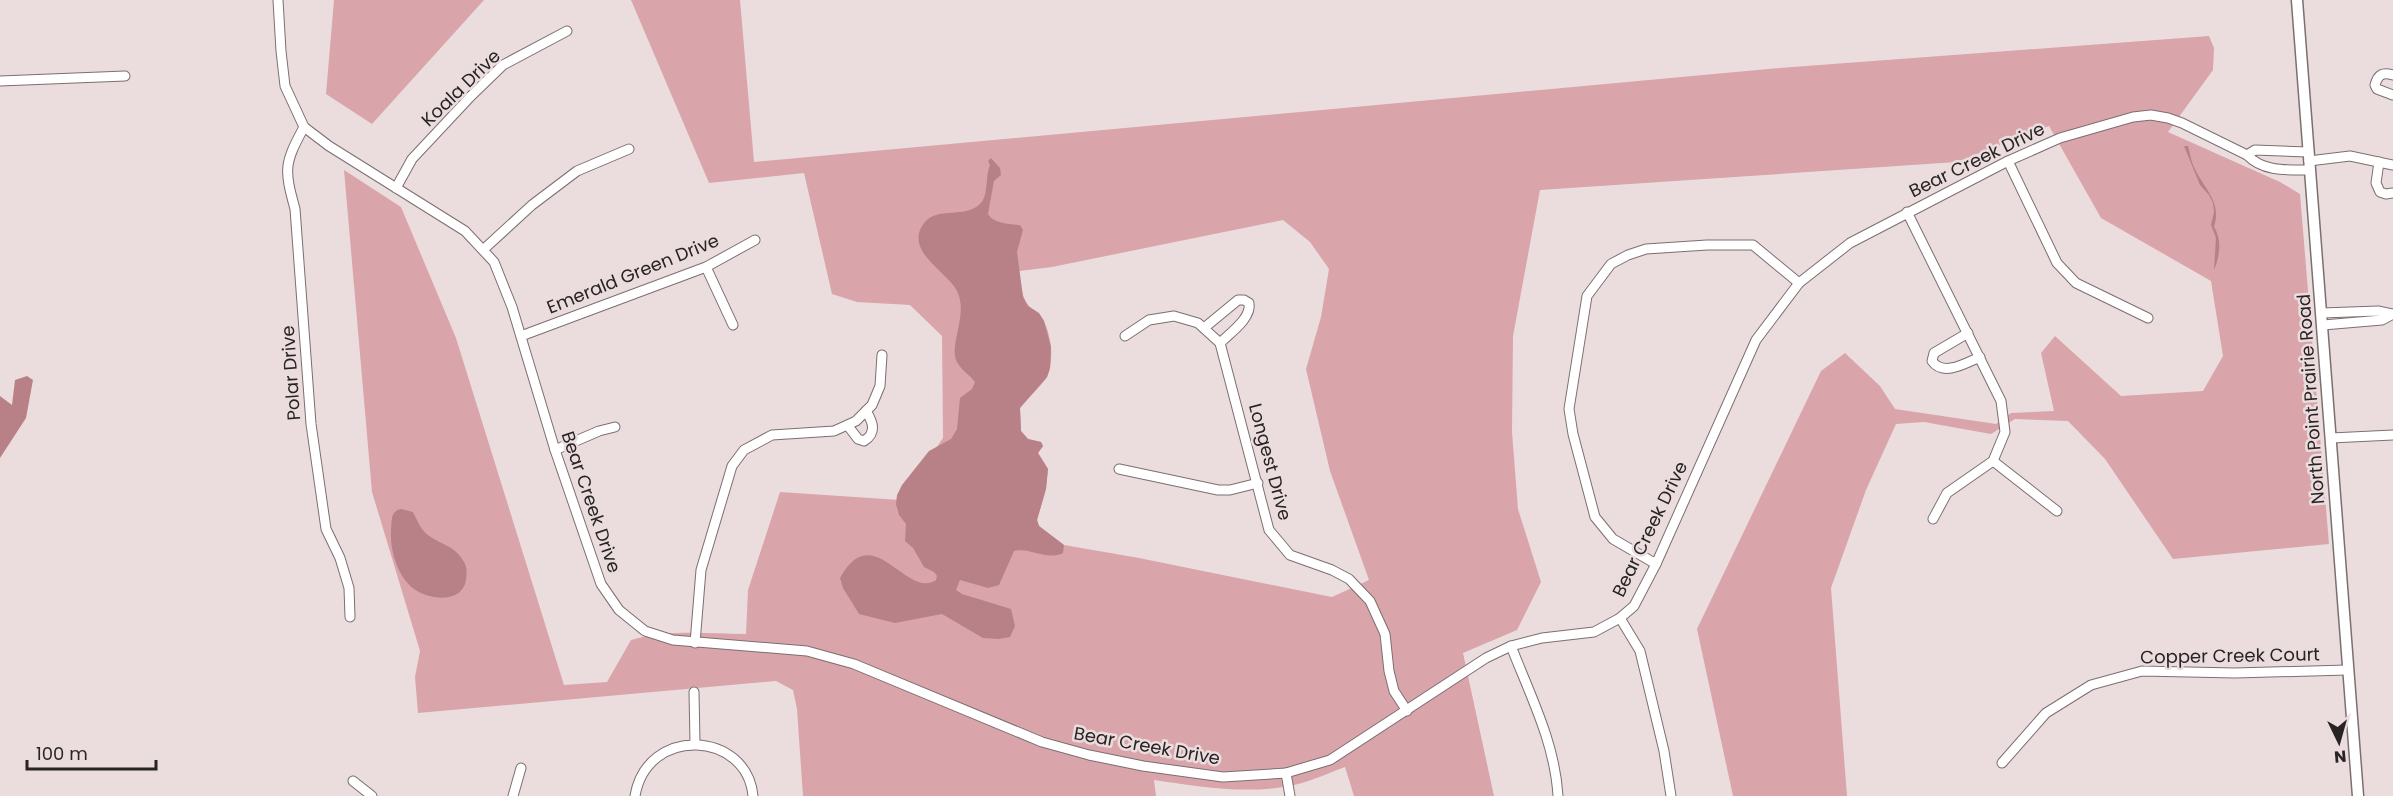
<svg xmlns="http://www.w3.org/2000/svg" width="2393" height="796" font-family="Poppins,sans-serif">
<rect width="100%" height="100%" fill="#ebddde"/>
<g fill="#d9a5aa" fill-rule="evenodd">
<path d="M334,0h150l-112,124 -46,-30z"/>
<path d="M631,0h109l14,162 1025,-94 430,-32 5,12 -1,22 -45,62 112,50 20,12 29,350 -156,15 -68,-100 -37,-38 -53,-2 -24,15 -67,-12 -28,2 -30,66 -35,98 16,208h-114l-36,-167 124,-258 24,-18 35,33 15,23 101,15 15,-11 43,-2 -13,-58 14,-17 66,60 82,-5 20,-35 -12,-75 -110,-63 -52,-92 -92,36 -417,28 -27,146 -1,96 6,77 23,73 -24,48 -54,23 31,143h-140l-9,-29c-14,5 -29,12 -43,16 -48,13 -100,4 -148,-3l2,16h-353l-6,-87 -4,-19 -17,-9 -358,32 -3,-36 5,-26 -48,-159 -28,-322 57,37 55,131 108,347 43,-3 24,-42c39,-11 76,-6 115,-6l2,-44 32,-98 120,8 43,-62 -1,-102 -32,-31 -53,-3 -25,-8 -28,-121 -95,10zM1283,220l27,22 19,27 -8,48 -15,52 24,102 39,109 -37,17 -193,-39 -75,-13 -25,-19 -2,-6 9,-31 2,-20 -10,-16 5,-7 -2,-4 -13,-3 -7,-8 -1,-23c6,-8 23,-24 27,-31 8,-16 4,-45 -5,-59 -3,-6 -9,-7 -13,-12 -8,-8 -8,-25 -10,-35l33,-4z"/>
</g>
<g fill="#b88187">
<path d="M2184,146h4c2,7 3,16 7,23 10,21 27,33 19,58 8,12 6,29 0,43l2,-32 -5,-13 3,-13 -1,-9 -4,-8 -9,-10z"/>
<path d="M991,158l9,10 1,7 -7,6 -6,33c6,10 21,10 32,11l3,5 -6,22 6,45 5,9 11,7 5,8 7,26 -1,21 -3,9 -27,31 1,23 7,8 13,3 2,4 -5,7 10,16 -2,20 -9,31 2,6 25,19 -1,8c-17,8 -33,-6 -49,-2l-15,34 -11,3 -28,-8 -4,10 6,4 49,15 4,17 -5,11 -11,2 -16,-1 -41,-24 -47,9 -36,-9 -16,-26 -3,-10c33,-61 66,22 96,2l1,-4 -3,-4 -10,-5 -11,-19 -8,-7 1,-17 -7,-9 -3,-11 1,-9 5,-10 27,-34 22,-12 6,-10 3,-31 12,-9 3,-7c-5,-7 -14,-12 -18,-20 -9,-17 12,-47 0,-71 -9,-19 -54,-40 -33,-68 13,-17 40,-4 56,-19 9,-8 5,-28 10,-39l-2,-4z"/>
<path d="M27,376l6,4 -7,38 -26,40v-62l12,9 3,-25z"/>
<path d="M401,509l12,3c4,8 8,18 15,23 13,10 28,11 36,27 3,5 3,12 2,18 -4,24 -37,20 -52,9 -17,-13 -24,-39 -23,-58 1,-10 -1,-20 10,-22z"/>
</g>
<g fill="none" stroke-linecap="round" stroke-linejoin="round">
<g stroke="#7b6f70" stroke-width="11">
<g id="minor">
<path d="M278,0l3,51 4,35 19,41 25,19 136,85 29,31 18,45 43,143 46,134 18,26 26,21 28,9 134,11 47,13 188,78 47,13 54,11 80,11 63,-4 44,-13 156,-102 25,-12 31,-8 52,-6 26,-14 14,-12 22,-42 100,-224 43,-57 51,-40 158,-82 52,-23 73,-21 18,-2 17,3 14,5 65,32c16,17 41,15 62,15"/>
<path d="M2393,75c-10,-3 -15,-1 -18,10l2,4 16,6"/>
<path d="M0,81l125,-5"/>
<path d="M304,127c-20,37 -20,42 -9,82l16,215 15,105 14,29 9,30 1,29"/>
<path d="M2247,155l8,-5 53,2"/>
<path d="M2008,161l49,102 19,20 72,35"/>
<path d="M2309,161l41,-5 43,9"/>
<path d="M2379,162l-3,21 4,9 6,2 7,-1"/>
<path d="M396,188l16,-29 59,-63 32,-31 64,-34"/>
<path d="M1907,212l94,189 4,31 -12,29 -46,32 -14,26"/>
<path d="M484,249l48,-44 45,-34 52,-22"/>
<path d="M706,267l27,58"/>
<path d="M2322,313l56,-2 15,3"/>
<path d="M2323,325l59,-5 11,-6"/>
<path d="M1204,328l34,-28h6l5,3c3,15 -19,30 -29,40"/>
<path d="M1968,333l-34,20 -2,8c11,16 34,2 48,-4"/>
<path d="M521,336l185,-69 49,-27"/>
<path d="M1125,336l24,-16 25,-4 24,7 22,20 49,187 21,25 42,15 17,9 21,22 15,33 4,37 5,20 13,20"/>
<path d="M848,426l10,13 6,2c13,-8 9,-19 2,-30"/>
<path d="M2331,438l62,-3"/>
<path d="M555,450l44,-19 16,-4"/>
<path d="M1993,461l64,50"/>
<path d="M1119,469l99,21h12l28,-7"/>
<path d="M1656,564l-43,-25 -18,-22 -22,-83 -4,-25 18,-113 24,-32 17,-9 18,-6 61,-4h46l46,38"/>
<path d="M1620,618l20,33 24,100 7,45"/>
<path d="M695,643l6,-73 31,-104 12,-16 28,-15 62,-4 22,-10 16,-16 8,-19 2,-31"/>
<path d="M1511,646c19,49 44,97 47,150"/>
<path d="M694,692l1,51"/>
<path d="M2002,763l44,-50 45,-28 51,-14 93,2 112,-3"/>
<path d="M1286,773l4,23"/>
<path d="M353,781l19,15"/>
<path d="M513,796l8,-28"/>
<path d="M635,796c12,-71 112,-65 118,0"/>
</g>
</g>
<g stroke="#7b6f70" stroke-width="13">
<path id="tertiary" d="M2297,0l61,796"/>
</g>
<use href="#minor" stroke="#fff" stroke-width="9"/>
<use href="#tertiary" stroke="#fff" stroke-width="10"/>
</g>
<g text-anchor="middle" stroke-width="5" stroke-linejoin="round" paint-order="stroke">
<g font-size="18" fill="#282324" stroke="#ebddde">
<text transform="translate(461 88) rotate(-44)" y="6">Koala Drive</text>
<text transform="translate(1977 160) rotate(-26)" y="6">Bear Creek Drive</text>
<text transform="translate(633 274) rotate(-22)" y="6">Emerald Green Drive</text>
<text transform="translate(291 373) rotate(-94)" y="6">Polar Drive</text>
<text transform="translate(2311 399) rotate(-94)" y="6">North Point Prairie Road</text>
<text transform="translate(1270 462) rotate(75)" y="6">Longest Drive</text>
<text transform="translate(591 502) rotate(71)" y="6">Bear Creek Drive</text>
<text transform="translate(1650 529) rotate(-64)" y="6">Bear Creek Drive</text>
<text transform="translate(2230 656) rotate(-1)" y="6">Copper Creek Court</text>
<text transform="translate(1147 746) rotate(10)" y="6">Bear Creek Drive</text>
</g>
</g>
<g transform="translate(2339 742) rotate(175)" stroke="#ebddde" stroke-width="4.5" paint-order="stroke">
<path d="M0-4.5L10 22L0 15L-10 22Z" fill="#282324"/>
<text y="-9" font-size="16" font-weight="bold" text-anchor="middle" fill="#282324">N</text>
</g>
<path d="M27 760v9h129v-9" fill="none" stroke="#282324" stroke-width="3"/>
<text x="36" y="760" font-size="18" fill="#282324" stroke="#ebddde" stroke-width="4.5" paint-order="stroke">100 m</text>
</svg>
